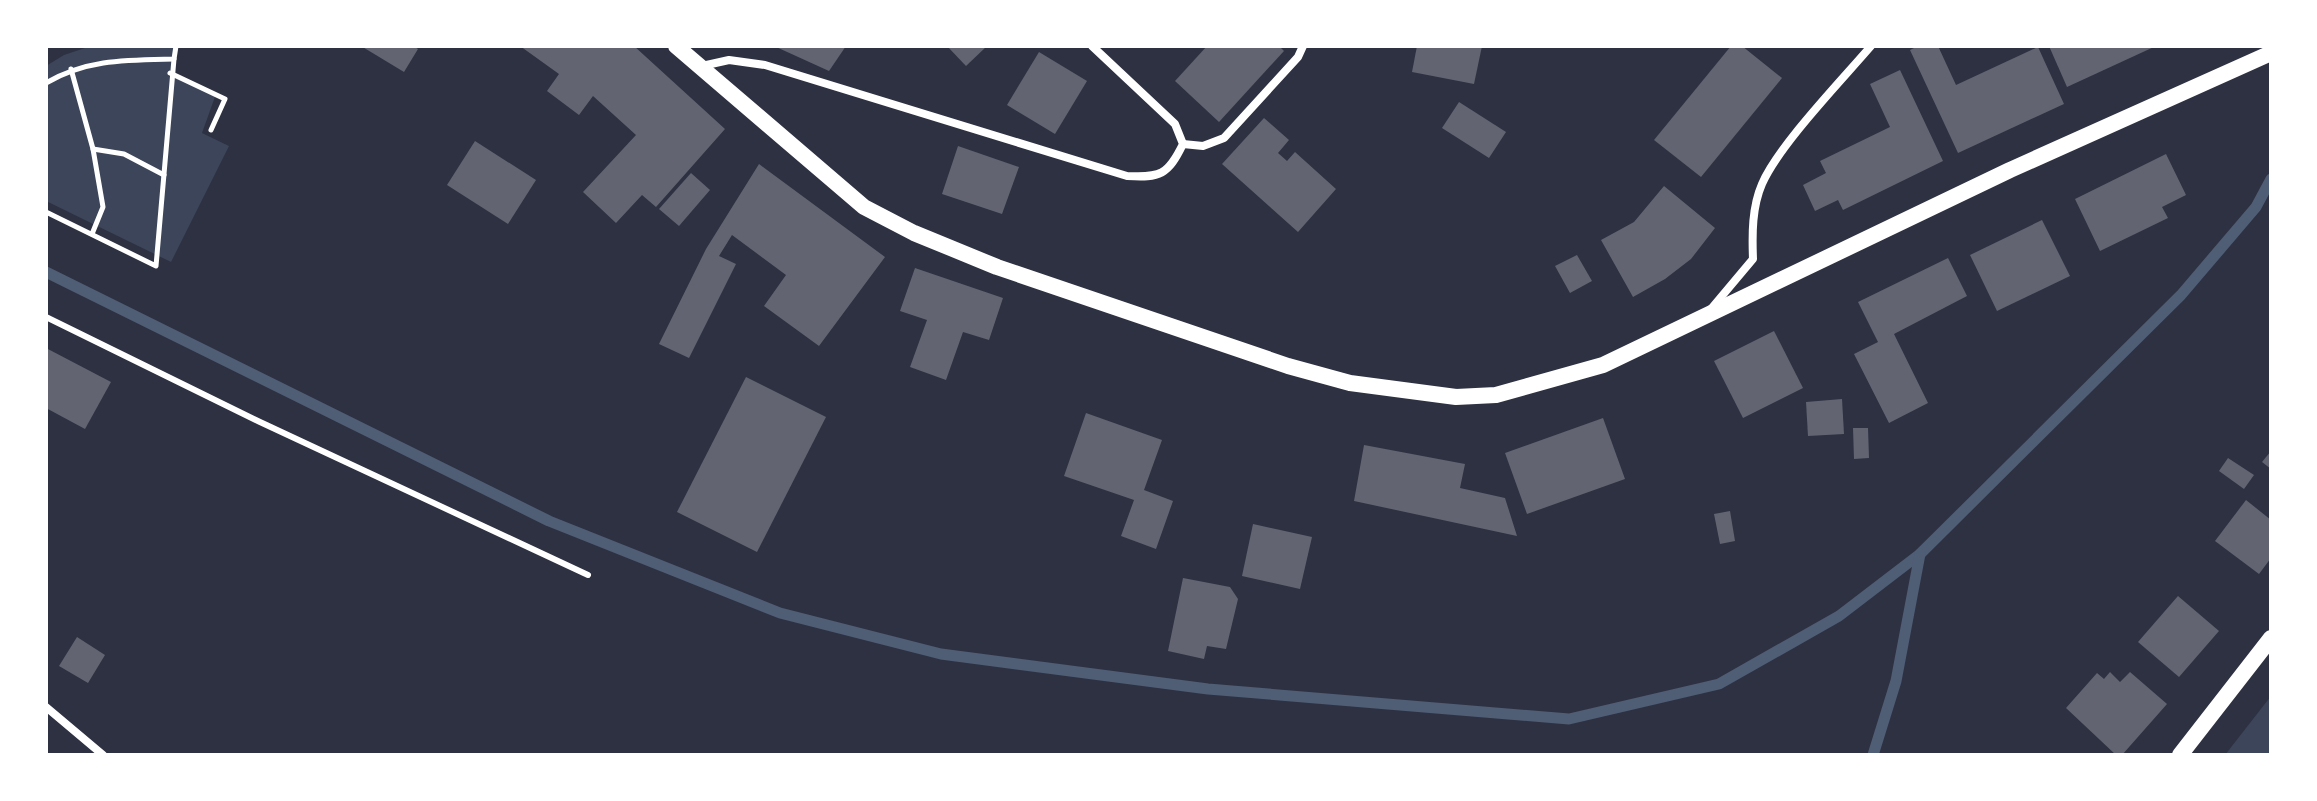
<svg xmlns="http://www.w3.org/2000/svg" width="2317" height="801" font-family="Arial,sans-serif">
<rect width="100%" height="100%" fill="#2d3142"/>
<g fill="#3c4559">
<polygon points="91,46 176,46 171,73 216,94 202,133 229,146 171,262 46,201 46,66 64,55"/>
<polygon points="2271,696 2271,755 2225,755"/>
</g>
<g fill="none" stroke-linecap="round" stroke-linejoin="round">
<g stroke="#4f5d75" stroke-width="11">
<polyline points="46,272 549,521 780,613 941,654 1208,689 1569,719 1719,684 1839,616 1920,554 2181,295 2256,207 2271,179"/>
<polyline points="1873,755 1896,681 1920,554"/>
</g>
</g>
<g fill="#626471">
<polygon points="361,46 413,46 418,49 404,72"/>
<polygon points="520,46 634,46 725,129 656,207 642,195 616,223 583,192 636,135 593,96 579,115 547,91 559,74"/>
<polygon points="774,46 846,46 829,71"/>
<polygon points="947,46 987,46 966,66"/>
<polygon points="1207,46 1279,46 1284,51 1219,122 1175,81"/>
<polygon points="1417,46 1482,46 1474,84 1412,72"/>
<polygon points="1731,46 1742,46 1782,78 1701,177 1654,140"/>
<polygon points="1918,46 1938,46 1956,85 2038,47 2064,104 1958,153 1910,50"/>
<polygon points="2049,46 2156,46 2067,87"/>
<polygon points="1039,52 1087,81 1055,134 1007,105"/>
<polygon points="1900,70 1943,161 1843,210 1838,200 1815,211 1803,185 1826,173 1820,161 1890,127 1870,84"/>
<polygon points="1459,102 1506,132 1489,158 1442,128"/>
<polygon points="1264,118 1289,140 1278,153 1287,161 1295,152 1336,189 1298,232 1222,164"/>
<polygon points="475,141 536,180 508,224 447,185"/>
<polygon points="958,146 1019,167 1002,214 942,194"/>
<polygon points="2166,154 2186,195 2162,207 2168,218 2100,251 2075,199"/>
<polygon points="759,164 885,257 819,346 764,306 786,275 732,235 719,256 736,264 689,358 659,344 706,249"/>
<polygon points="691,173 710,190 679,226 659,209"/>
<polygon points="1664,186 1715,228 1691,259 1665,279 1633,297 1601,240 1634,222"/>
<polygon points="2042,220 2070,276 1997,311 1970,255"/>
<polygon points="1577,255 1592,281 1570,293 1555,266"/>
<polygon points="1948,258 1967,296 1894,334 1928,403 1889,423 1854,354 1878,342 1858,302"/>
<polygon points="915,268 1003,298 989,340 963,332 946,380 910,367 927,320 900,311"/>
<polygon points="1774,331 1803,388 1743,418 1714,361"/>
<polygon points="46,348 111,382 85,429 46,408"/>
<polygon points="746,377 826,417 757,552 677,512"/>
<polygon points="1842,399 1844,434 1808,436 1806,402"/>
<polygon points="1086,413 1162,440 1144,490 1173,501 1156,549 1121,536 1134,500 1064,476"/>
<polygon points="1603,418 1625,479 1527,514 1505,453"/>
<polygon points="1853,428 1868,428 1869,458 1854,459"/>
<polygon points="1364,445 1465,464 1460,488 1505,498 1517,536 1354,501"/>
<polygon points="2271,451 2271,469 2262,462"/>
<polygon points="2228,458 2254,475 2244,489 2219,471"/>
<polygon points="2246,500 2271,520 2271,558 2259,574 2215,541"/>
<polygon points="1730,511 1735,541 1720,544 1714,514"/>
<polygon points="1253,524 1312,537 1300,589 1242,576"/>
<polygon points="1183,578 1230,587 1238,599 1226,649 1207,646 1204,659 1168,651"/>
<polygon points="2178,596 2219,631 2179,677 2138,642"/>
<polygon points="77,637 105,655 88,683 59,666"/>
<polygon points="2110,672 2120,682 2130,672 2167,704 2122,755 2116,755 2066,708 2097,673 2104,679"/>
</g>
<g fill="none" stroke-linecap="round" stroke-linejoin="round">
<g stroke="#fff" stroke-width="5">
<polyline points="71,69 93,149 103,207 92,234"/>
<polyline points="170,73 225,99 211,130"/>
<path d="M46,83C87,59 127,60 174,59L176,46"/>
<polyline points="93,149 124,154 164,175"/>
<polyline points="46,212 156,266 174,59"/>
</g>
<polyline stroke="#fff" stroke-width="6" points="46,317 260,422 588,575"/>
<g stroke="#fff" stroke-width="8">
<path d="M702,66L729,60L765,65L1127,176C1160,178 1168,175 1183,144L1175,124L1092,46"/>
<polyline points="1183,144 1203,146 1224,138 1298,57 1303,46"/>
<path d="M1711,309L1753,259C1752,234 1752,207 1762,184C1779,145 1841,81 1871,46"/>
<polyline points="46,707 103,755"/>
</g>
<g stroke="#fff" stroke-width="16">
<polyline points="676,46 864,207 914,233 997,267 1288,366 1350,383 1456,397 1496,395 1603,365 2010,170 2271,53"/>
<polyline points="2180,755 2271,638"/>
</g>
</g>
<rect width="2317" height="801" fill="none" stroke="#ffffff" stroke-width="96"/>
</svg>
